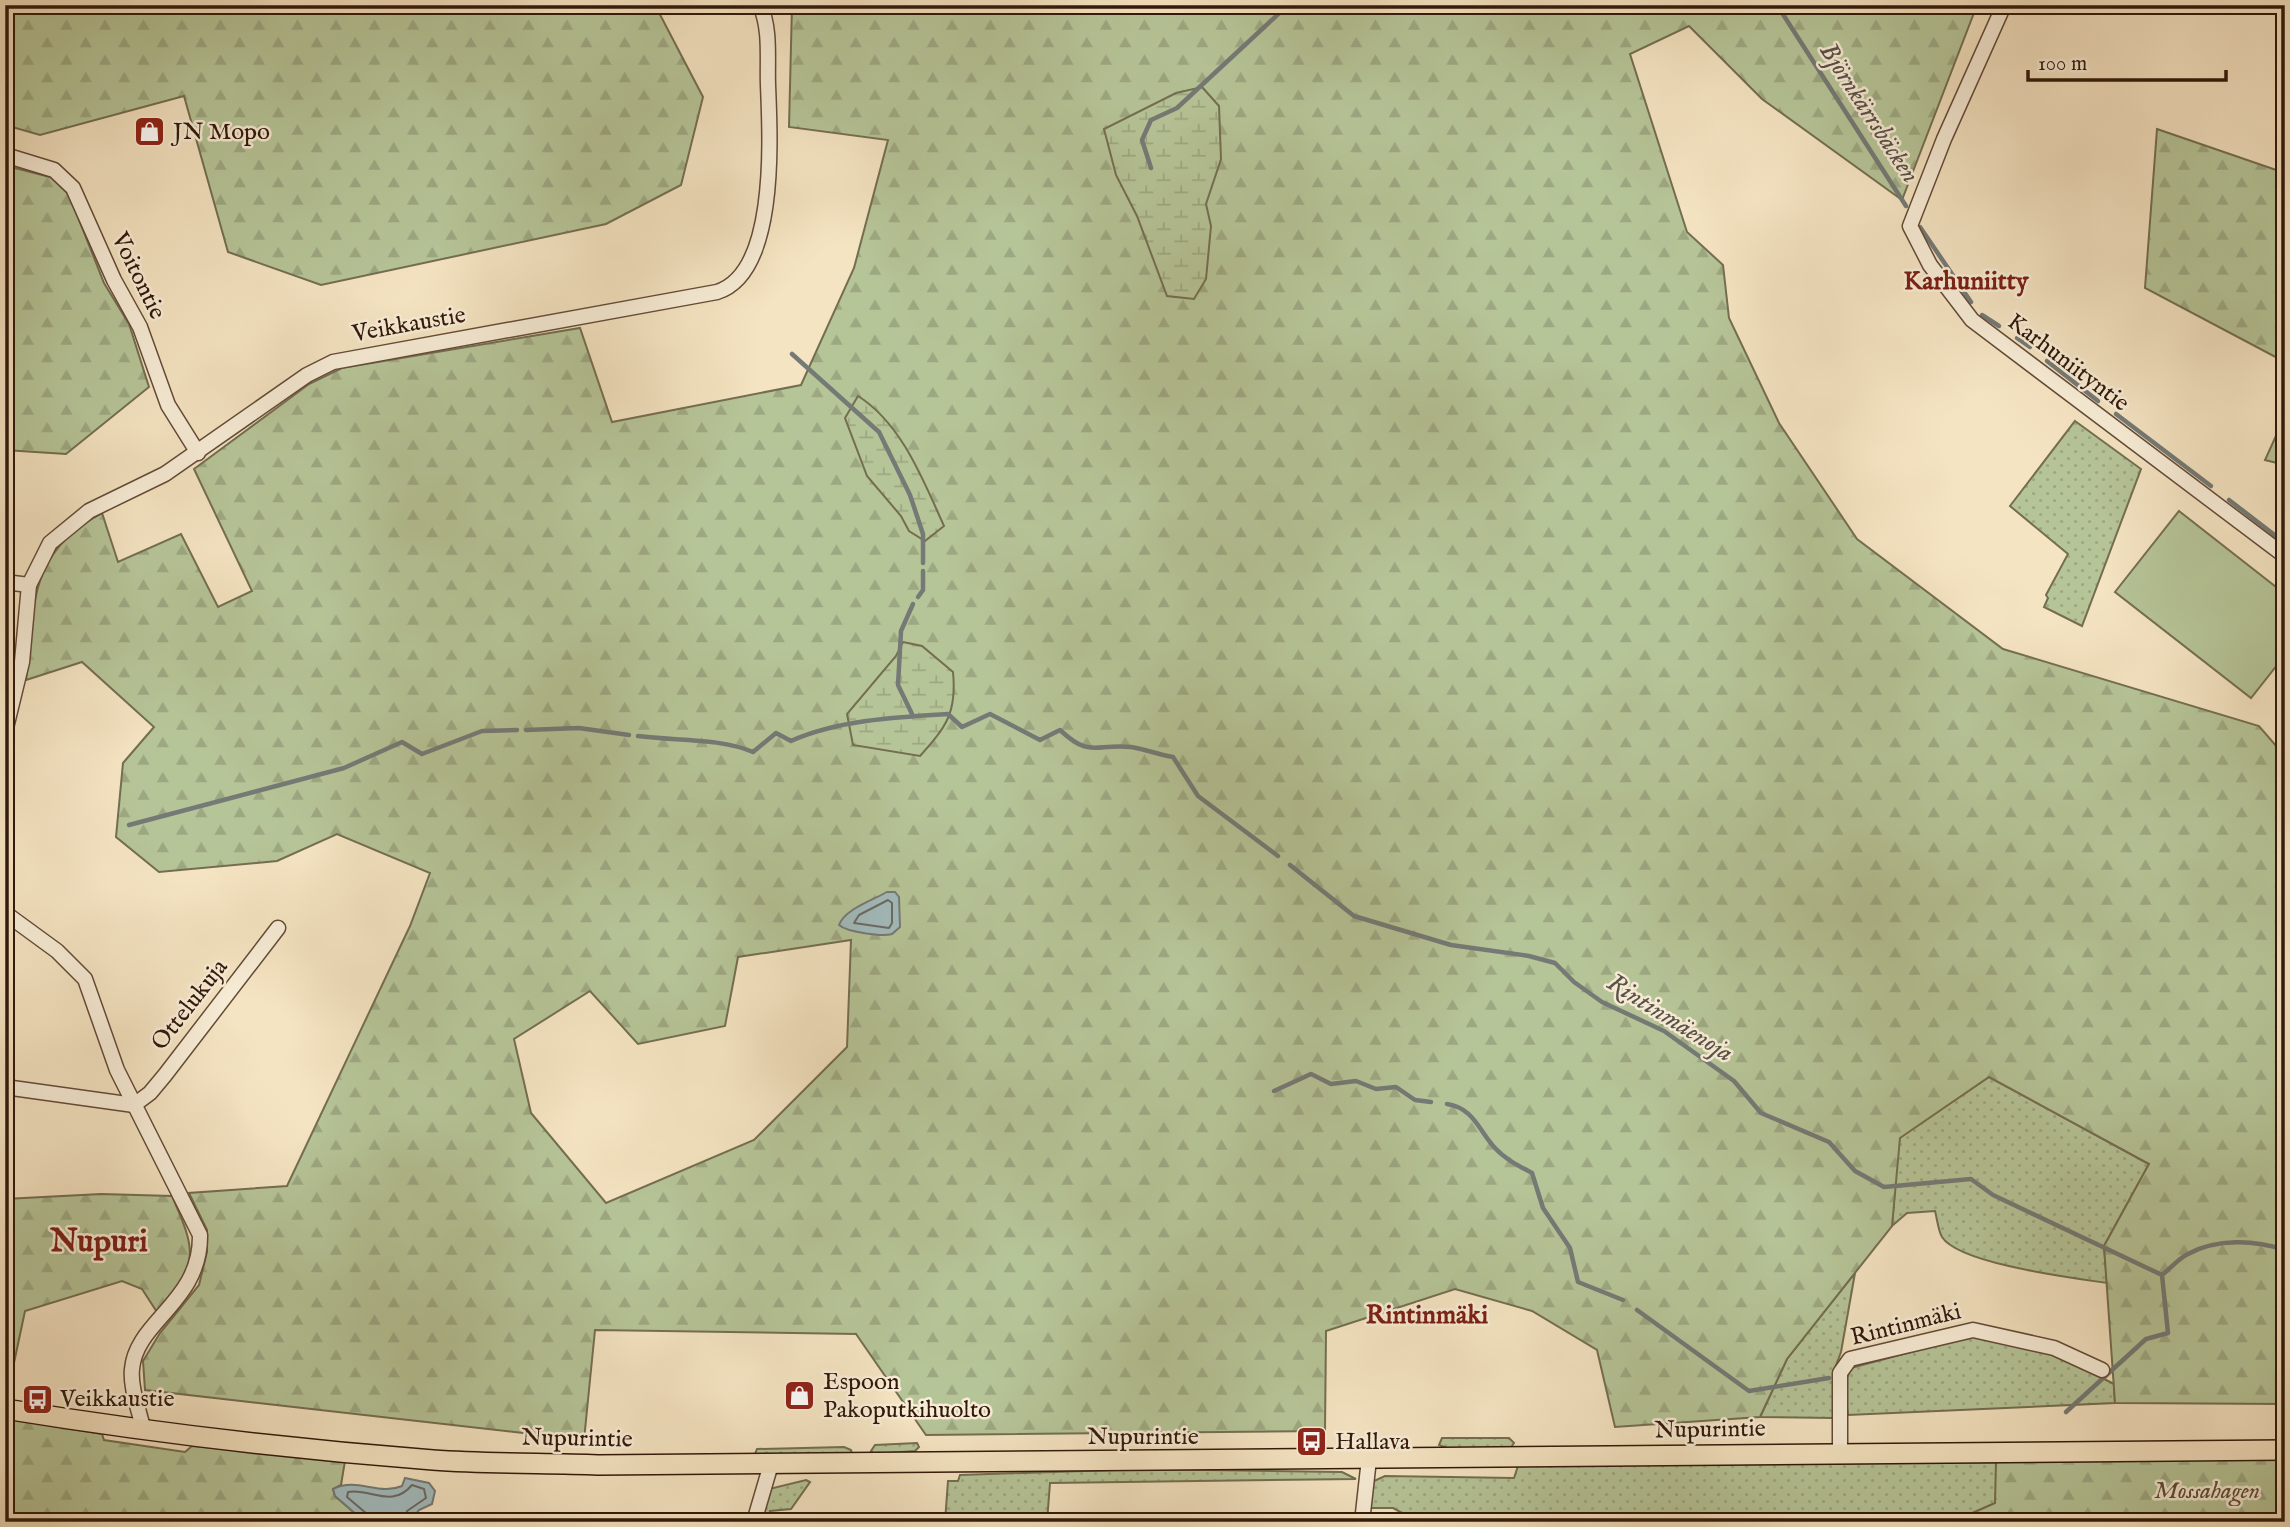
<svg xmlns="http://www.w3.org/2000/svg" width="2290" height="1527" font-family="'IM FELL English',serif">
<defs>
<pattern id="grass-dots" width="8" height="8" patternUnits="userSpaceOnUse" patternTransform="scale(1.75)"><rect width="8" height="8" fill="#b6c598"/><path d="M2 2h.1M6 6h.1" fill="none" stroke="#9da882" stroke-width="1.8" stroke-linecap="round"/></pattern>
<pattern id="forest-firs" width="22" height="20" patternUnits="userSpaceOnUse" patternTransform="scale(1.75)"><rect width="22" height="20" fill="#b6c598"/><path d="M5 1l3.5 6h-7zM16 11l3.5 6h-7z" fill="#9da882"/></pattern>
<pattern id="wetland-marsh" width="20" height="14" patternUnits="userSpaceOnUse" patternTransform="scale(1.75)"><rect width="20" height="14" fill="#b6c598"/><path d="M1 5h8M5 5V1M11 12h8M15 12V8" fill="none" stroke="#9da882"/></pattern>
</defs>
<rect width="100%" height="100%" fill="#f5e4c2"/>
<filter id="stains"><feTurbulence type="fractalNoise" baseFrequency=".00286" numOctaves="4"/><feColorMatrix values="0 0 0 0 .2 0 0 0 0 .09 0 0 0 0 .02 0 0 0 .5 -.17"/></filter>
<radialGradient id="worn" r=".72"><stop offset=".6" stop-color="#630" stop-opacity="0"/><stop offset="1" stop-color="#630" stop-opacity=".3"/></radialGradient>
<g fill="url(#grass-dots)" stroke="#746e51" stroke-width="2">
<polygon points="2075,421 2141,469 2082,626 2044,607 2048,598 2046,595 2068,554 2010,506"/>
<path d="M1989,1077L2149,1164L2104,1246L2107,1283C2074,1278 1959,1264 1942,1237C1938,1230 1937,1218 1935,1211L1907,1213L1892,1226L1899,1138Z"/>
<polygon points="1855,1273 1841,1352 1834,1371 1833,1418 1760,1417 1787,1359"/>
<polygon points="1974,1335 2055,1354 2114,1384 2115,1403 1848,1415 1844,1385 1851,1368"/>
<polygon points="1442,1438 1509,1438 1514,1443 1510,1449 1449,1449 1439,1445"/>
<polygon points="917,1443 919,1447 915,1451 875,1454 871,1451 875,1445"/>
<polygon points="844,1447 851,1450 852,1454 755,1454 757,1449"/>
<polygon points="1996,1462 1996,1503 1952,1522 1419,1522 1393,1508 1368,1508 1374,1481 1385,1476 1514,1478 1518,1466"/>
<polygon points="1145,1469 1342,1472 1356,1479 1050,1483 1047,1522 945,1522 948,1481 958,1481 960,1475"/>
<polygon points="806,1480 810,1482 791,1509 770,1511 767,1522 759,1522 769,1489"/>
</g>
<g fill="url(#forest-firs)" stroke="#746e51" stroke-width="2" fill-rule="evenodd">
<polygon points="5,5 655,5 703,97 681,185 606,224 321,285 228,252 184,96 40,135 5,125"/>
<path d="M792,5H1977L1902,200L1762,99L1689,26L1630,54L1687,232L1723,265L1729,318L1779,423L1857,539L2003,649L2259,726L2277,747H2285V1404L2115,1403L2104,1246L2149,1164L1989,1077L1900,1138L1892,1226L1787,1359L1760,1417L1615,1427L1597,1350L1532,1311L1455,1289L1326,1331L1325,1431L926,1435L856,1334L595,1330L584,1440L145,1390L143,1361L160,1333L199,1285L207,1252V1230L189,1193L287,1186L410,926L430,873L337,834L277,861L159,872L116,837L123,763L154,727L82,662L26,680C35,604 27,553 102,513L118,562L181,534L218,607L252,591L194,469L309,384L342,368L580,328L612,422L801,385L854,268L888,140L789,127ZM851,940L847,1047L754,1140L606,1203L531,1113L514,1039L590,991L638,1044L725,1026L738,957Z"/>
<polygon points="2157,129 2285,173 2285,362 2145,288"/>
<polygon points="7,166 58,179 70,197 104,283 129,324 149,387 66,454 5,450"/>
<polygon points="2285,416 2285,465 2265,460"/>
<path d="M101,1194L172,1196C197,1253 199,1264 157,1312L142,1289L122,1281L25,1311L11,1377L5,1376V1199Z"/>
<polygon points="5,1418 102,1434 104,1440 185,1452 192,1446 345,1461 341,1485 333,1489 335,1496 365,1522 5,1522"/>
<polygon points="2285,1459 2285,1522 1952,1522 1995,1503 1996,1462"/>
</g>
<g fill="url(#wetland-marsh)" stroke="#746e51" stroke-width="2">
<polygon points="1202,87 1219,106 1221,159 1206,204 1211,226 1206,279 1194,299 1167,296 1137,216 1116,175 1104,129 1176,93"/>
<path d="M858,396C902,424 923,480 944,526L925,541L909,531L901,516L867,476L845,418Z"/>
<path d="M903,642L922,646L953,672C957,713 946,727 920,756L853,745L847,714L896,656Z"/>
</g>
<polygon fill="#b6c598" stroke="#746e51" stroke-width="2" points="2179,511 2285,594 2285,655 2251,698 2115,592"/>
<g fill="#a2bcbe" stroke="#757a76" stroke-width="2">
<path d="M887,892H895L899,897L900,927L892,934C882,937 847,932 839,925C845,909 873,900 887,892Z"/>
<path d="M405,1478L429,1483L435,1491L432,1504L419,1510L410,1522H365L335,1496L333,1489C358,1477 378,1496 402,1486Z"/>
</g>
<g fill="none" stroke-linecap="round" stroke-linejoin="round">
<g stroke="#6a6a64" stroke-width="2">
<polygon points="888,900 892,903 892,923 889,928 854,923 859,915"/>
<path d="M369,1522L367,1514L347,1497L348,1492C371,1488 392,1509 412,1485L424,1489L426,1498L407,1511L404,1522"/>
</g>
<g stroke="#757a76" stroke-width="4.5">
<polyline points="1777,5 1906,206"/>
<polyline points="1151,168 1142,140 1151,120 1177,108 1288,5"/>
<polyline points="1920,227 1971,302"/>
<polyline points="1982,315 1999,326"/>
<polyline points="2017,338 2030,347"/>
<polyline points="792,354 879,432 910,495 923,534 923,563"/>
<polyline points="2047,361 2098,401"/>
<polyline points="2116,414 2211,486"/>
<polyline points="2229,500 2285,543"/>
<polyline points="918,597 923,590 923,571"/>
<polyline points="913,604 901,631 898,685 913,716"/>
<polyline points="526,730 579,728 629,735"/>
<path d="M638,736C676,741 720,738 753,752L776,733L791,741C838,720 897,717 948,714L962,727L990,714L1040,740L1060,730C1091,759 1095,743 1131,747C1145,749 1159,755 1173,757L1198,796L1278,856"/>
<polyline points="129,825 344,768 402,742 422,754 482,731 517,730"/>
<polyline points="1290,865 1354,916 1451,945 1529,956 1555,963 1574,982 1602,1002 1664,1031 1734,1081 1761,1113 1829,1142 1855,1171 1884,1187 1971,1179 1993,1195 2162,1275"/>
<polyline points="1274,1091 1311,1074 1331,1084 1356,1081 1376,1089 1396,1087 1415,1100 1431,1102"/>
<path d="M1447,1104C1474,1108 1479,1131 1495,1148C1505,1159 1519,1166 1532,1173L1543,1208L1570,1248L1578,1282L1623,1300"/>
<path d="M2162,1275C2171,1268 2179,1258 2188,1254C2217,1238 2255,1240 2285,1250"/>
<polyline points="1637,1310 1749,1391 1829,1378"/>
<polyline points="2066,1412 2146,1339 2168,1333 2162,1275"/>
</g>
<defs>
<g id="minor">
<polyline points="2004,5 1944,139 1910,226 1930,265 1972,320 2285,556"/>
<polyline points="5,155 54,170 73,188 114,280 140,327 168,405 198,453"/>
<polyline points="5,582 29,585"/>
<path d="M5,732L22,662L29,585L50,543L89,511L165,474L307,375L333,362L717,292C778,273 770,137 768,85C767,60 771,29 760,5"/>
<path d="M5,913L57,951L85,979L117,1070L200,1235C201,1302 136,1321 132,1369C130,1387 139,1410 143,1428"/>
<polyline points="5,1087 134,1105 150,1093 165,1075 278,928"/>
<polyline points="1840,1452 1840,1373 1850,1359 1973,1330 2054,1348 2102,1370"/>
<polyline points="754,1522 771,1464"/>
<polyline points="1362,1522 1369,1459"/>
</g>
<path id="major" d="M5,1409C147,1432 290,1449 433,1460C488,1464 544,1463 598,1465L2285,1450"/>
</defs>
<use href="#minor" stroke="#634b38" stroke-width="17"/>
<use href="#major" stroke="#32180a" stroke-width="22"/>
<use href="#minor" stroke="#f8edd7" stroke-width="14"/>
<use href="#major" stroke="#f5e4c2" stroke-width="19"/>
</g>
<defs>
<symbol id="shop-square" viewBox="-11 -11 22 22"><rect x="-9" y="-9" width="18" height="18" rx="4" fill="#8f2418" stroke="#f8edd7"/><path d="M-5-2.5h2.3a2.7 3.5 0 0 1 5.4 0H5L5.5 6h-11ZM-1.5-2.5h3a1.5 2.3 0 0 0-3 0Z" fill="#fff"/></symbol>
<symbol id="bus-square" viewBox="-11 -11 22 22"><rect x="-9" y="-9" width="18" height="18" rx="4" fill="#8f2418" stroke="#f8edd7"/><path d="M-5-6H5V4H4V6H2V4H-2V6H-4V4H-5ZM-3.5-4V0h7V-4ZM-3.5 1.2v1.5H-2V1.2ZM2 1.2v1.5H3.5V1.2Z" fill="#fff"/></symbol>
</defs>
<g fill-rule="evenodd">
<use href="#shop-square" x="132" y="114" width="35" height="35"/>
<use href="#shop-square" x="782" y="1378" width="35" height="35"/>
<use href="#bus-square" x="20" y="1382" width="35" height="35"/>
<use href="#bus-square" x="1294" y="1424" width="35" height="35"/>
</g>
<g text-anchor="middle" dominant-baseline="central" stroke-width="5" stroke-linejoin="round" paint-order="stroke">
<g font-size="24" fill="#32180a" stroke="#f8edd7" text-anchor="start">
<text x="173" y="132">JN Mopo</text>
<text x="823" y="1382">Espoon<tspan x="823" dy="28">Pakoputkihuolto</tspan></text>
<text x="60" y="1399">Veikkaustie</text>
<text x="1335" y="1442">Hallava</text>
</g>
<g font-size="24" fill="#32180a" stroke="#f8edd7">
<text transform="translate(138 276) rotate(64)">Voitontie</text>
<text transform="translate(409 325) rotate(-10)">Veikkaustie</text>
<text transform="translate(2068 363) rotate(37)">Karhuniityntie</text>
<text transform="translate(190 1005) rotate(-52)">Ottelukuja</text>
<text transform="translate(1906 1325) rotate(-14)">Rintinmäki</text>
<text transform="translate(1710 1430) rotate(-1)">Nupurintie</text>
<text x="1143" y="1437">Nupurintie</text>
<text transform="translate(577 1439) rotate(1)">Nupurintie</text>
</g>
<g font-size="24" font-style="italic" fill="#5a4c35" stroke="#f8edd7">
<text x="2207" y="1491">Mossahagen</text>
</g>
<g font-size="26" font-style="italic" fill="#595149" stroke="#f8edd7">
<text transform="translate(1869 113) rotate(57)">Björnkärrsbäcken</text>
<text transform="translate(1670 1018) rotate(32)">Rintinmäenoja</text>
</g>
<g font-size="26" font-weight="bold" fill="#7a1f14" stroke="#f8edd7">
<text x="1966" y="281">Karhuniitty</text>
<text x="1427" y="1315">Rintinmäki</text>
</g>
<g font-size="32" font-weight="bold" fill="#7a1f14" stroke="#f8edd7">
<text x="99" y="1242">Nupuri</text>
</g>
</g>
<rect width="2290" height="1527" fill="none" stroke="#f5e4c2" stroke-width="28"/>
<rect x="7" y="7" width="2276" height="1513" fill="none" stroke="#32180a" stroke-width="3.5"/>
<rect x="14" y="14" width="2262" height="1499" fill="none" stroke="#32180a" stroke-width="2"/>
<path d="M2028 70v10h198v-10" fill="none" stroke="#32180a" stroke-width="3.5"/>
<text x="2038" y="70" font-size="21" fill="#32180a" stroke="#f8edd7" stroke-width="5" paint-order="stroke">100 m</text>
<rect width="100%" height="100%" filter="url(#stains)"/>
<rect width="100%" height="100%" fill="url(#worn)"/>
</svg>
